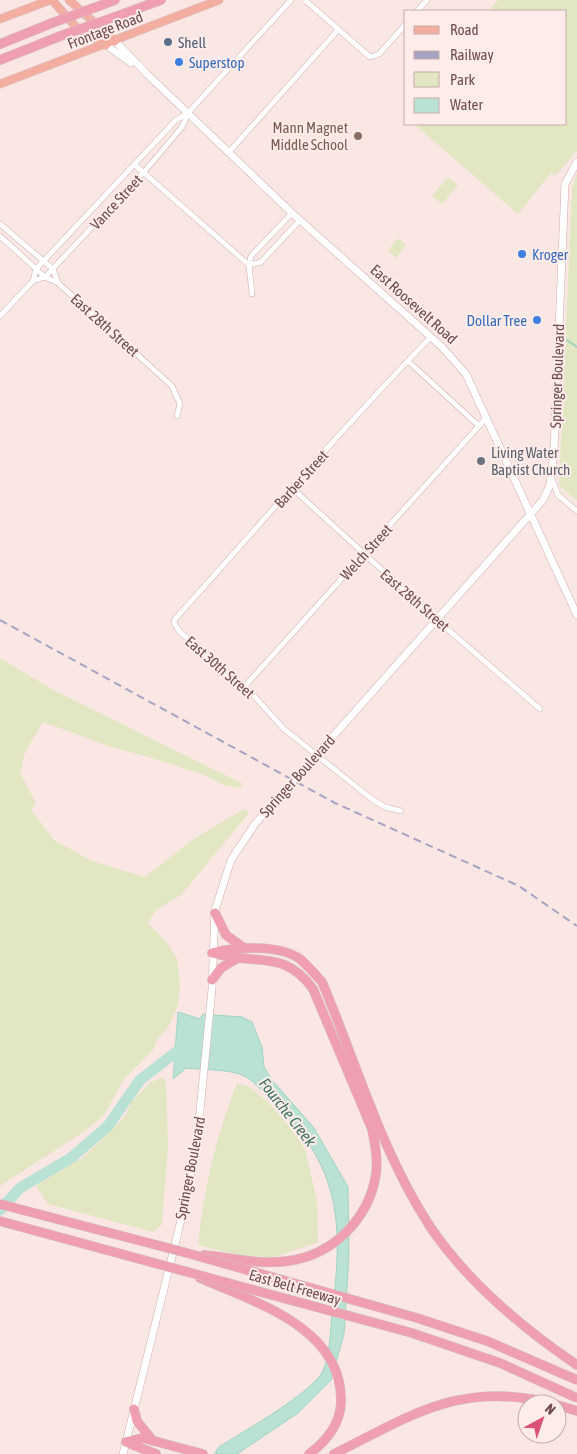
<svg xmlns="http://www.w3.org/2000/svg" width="577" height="1454" font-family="'Asap Condensed',sans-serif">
<rect width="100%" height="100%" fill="#fae7e4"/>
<g fill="#e2e6c3">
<polygon points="498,0 577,0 577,151 555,176 551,173 518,214 414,124 566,124 566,11 488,11"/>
<polygon points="577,172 577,501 559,485 572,190"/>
<polygon points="448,177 458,185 442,204 432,196"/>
<polygon points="398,238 406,245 396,258 388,251"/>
<polygon points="0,658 53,690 243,784 240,788 224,785 204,775 149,757 114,748 43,722 25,752 20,773 36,803 31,810 54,840 92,861 145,877 195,838 244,809 249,813 181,895 156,910 148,923 168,944 177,959 180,985 178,1005 168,1028 157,1039 154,1049 124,1079 104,1115 86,1130 0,1186"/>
<polygon points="164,1077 166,1084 168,1146 162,1224 153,1232 48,1204 36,1186 86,1155 125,1116 131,1102 151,1082"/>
<path d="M237,1083L248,1086L269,1103L289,1126L305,1149L317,1201L318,1242L272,1258L234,1254L198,1245C204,1187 216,1137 237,1083Z"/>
</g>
<path fill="#bae2d4" stroke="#a1d3c3" d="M178,1012L200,1019L203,1014L242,1017L252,1022L262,1047L264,1067L272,1080L314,1128L348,1187L349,1255L344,1334L331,1380L298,1413L237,1454H214L219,1447C241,1433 312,1393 323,1371C331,1353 330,1327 333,1307C343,1218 340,1166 271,1100C263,1093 252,1078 242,1075C228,1069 202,1070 186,1068L173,1079Z"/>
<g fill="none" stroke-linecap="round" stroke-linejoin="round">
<polyline stroke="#a1d3c3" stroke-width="2" points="567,340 577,347"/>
<polyline stroke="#bae2d4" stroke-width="11" points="0,1210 20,1188 71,1158 108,1126 140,1080 184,1046 187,1047"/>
<defs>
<g id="street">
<polyline points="305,0 370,57 379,54 406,24"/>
<polyline points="417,11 427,0"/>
<polyline points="229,152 338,30"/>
<polyline points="135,165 249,265"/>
<polyline points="0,224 53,269 58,283"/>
<polyline points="0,236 45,277 58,283 172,386 180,404 177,416"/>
<polyline points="249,265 261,262 300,220"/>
<polyline points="33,281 45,277 144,172 182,127 188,113"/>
<polyline points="252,294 249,265 251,256 292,213"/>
<polyline points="0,316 33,281 36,269 176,120 188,113 291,0"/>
<polyline points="408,361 479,426"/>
<polyline points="552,479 558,495 577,511"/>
<polyline points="292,488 437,620 540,709"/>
<polyline points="245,686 487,417"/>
<path d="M401,811L385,807L373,800L284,729L245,686L238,683L179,631L174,623L175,619C260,525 342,428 431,337"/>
</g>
<g id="secondary">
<polyline points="115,41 148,75 292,213 442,347 466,374 577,615"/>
<polyline points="106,45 131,63"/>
<polyline points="123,1454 187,1196 197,1141 212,989 215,910 231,860 255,824 543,500 550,485 554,451 565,184 577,162"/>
</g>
<g id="primary">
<polyline points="52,0 77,28 106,45"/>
<polyline points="69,0 115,41"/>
<polyline points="0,19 50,0"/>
<polyline points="0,84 219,0"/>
</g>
<g id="highway">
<polyline points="99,6 115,0"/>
<polyline points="112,18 161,0"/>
<polyline points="0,44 52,23"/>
<polyline points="0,60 63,35"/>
<polyline points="215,913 226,935 244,948"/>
<path d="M212,953C236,947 279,944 300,959C308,966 315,974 322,982C356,1062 381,1151 429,1225C467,1282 521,1327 577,1365"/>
<polyline points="212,980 221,968 236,959"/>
<path d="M204,1255C231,1258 261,1265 288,1261C333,1255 369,1219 376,1174C378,1159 375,1144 372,1129L313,989C284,948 253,966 213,953"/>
<path d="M200,1278C254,1302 342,1327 341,1401C341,1423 326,1442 309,1454"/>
<polyline points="557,1405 577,1411"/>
<polyline points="134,1409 137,1421 153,1441"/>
<polyline points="126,1442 143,1438 203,1454"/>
<polyline points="126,1442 156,1454"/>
<path d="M334,1454C414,1414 462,1380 555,1404"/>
</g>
</defs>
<use href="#street" stroke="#cdaeaf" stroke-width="6"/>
<use href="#secondary" stroke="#d1aeaf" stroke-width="8"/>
<use href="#primary" stroke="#d1c6c7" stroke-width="9"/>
<use href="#highway" stroke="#d1c6c7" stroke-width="10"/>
<use href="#street" stroke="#fff" stroke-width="5"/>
<use href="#secondary" stroke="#fff" stroke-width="7"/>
<use href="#primary" stroke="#f4ada1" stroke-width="8"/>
<use href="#highway" stroke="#f09fb1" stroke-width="9"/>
<polyline stroke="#a5a4c2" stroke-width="2" stroke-dasharray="8 5" stroke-linecap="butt" points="0,620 335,803 519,886 577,926"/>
<defs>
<g id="highway-bridge">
<polyline points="52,23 99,6"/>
<polyline points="63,35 112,18"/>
<polyline points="0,1204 187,1253 417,1318 487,1341 577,1380"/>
<polyline points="0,1221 412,1333 500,1363 577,1398"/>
</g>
</defs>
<use href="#highway-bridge" stroke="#d1c6c7" stroke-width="10" stroke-linecap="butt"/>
<use href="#highway-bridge" stroke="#f09fb1" stroke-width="9"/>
</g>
<circle fill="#5c6f8a" stroke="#fdece9" stroke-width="2" cx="168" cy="42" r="5"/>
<g fill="#3f7fe0" stroke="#fdece9" stroke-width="2">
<circle cx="179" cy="62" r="5"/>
<circle cx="522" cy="254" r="5"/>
<circle cx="537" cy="320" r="5"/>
</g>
<circle fill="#8d6e63" stroke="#fdece9" stroke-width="2" cx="358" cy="136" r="5"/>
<circle fill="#6b7280" stroke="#fdece9" stroke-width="2" cx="481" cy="461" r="5"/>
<g text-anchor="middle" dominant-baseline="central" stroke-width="4" stroke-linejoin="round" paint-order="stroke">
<g font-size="15" fill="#704c50" stroke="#fdece9">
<text transform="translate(105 30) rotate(-21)">Frontage Road</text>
<text transform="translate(116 202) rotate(-47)">Vance Street</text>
<text transform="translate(414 304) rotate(42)">East Roosevelt Road</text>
<text transform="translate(105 325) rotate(42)">East 28th Street</text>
<text transform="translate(557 376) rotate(-88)">Springer Boulevard</text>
<text transform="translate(301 479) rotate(-48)">Barber Street</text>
<text transform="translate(366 552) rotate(-48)">Welch Street</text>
<text transform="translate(415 600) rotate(41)">East 28th Street</text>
<text transform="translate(220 667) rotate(41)">East 30th Street</text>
<text transform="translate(297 776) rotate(-48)">Springer Boulevard</text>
<text transform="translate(190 1168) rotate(-79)">Springer Boulevard</text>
<text transform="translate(295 1287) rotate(16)">East Belt Freeway</text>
</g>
<g font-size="15" fill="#4e5e75" stroke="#fdece9" text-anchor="start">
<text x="178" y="42">Shell</text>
</g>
<g font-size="15" fill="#366cbe" stroke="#fdece9" text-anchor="start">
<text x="189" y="62">Superstop</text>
<text x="532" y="254">Kroger</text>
<text x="527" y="320" text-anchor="end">Dollar Tree</text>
</g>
<g font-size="15" fill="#785e54" stroke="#fdece9" text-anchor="end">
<text x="348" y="127">Mann Magnet<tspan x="348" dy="17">Middle School</tspan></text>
</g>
<g font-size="15" fill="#5b616d" stroke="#fdece9" text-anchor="start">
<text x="491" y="452">Living Water<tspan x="491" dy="17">Baptist Church</tspan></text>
</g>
<g font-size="16" font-style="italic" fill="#417564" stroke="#fdece9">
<text transform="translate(288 1112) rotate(52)">Fourche Creek</text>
</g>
</g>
<rect x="404" y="10" width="162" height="115" fill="#fdece9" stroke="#c5acac"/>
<rect x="414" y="26" width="25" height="8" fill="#f4ada1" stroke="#c5acac"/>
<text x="450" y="35" font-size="15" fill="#704c50">Road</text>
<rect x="414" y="51" width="25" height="8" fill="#a5a4c2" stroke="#c5acac"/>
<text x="450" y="60" font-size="15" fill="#704c50">Railway</text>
<rect x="414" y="72" width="25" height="15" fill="#e2e6c3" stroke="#c5acac"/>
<text x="450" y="85" font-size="15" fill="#704c50">Park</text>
<rect x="414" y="98" width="25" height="15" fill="#bae2d4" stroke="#c5acac"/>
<text x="450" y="110" font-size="15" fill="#704c50">Water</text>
<g transform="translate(542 1419) rotate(40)"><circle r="24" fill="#fdece9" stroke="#c5acac"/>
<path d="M0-4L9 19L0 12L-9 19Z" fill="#db5275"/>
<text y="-8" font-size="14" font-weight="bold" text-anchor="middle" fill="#704c50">N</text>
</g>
</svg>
